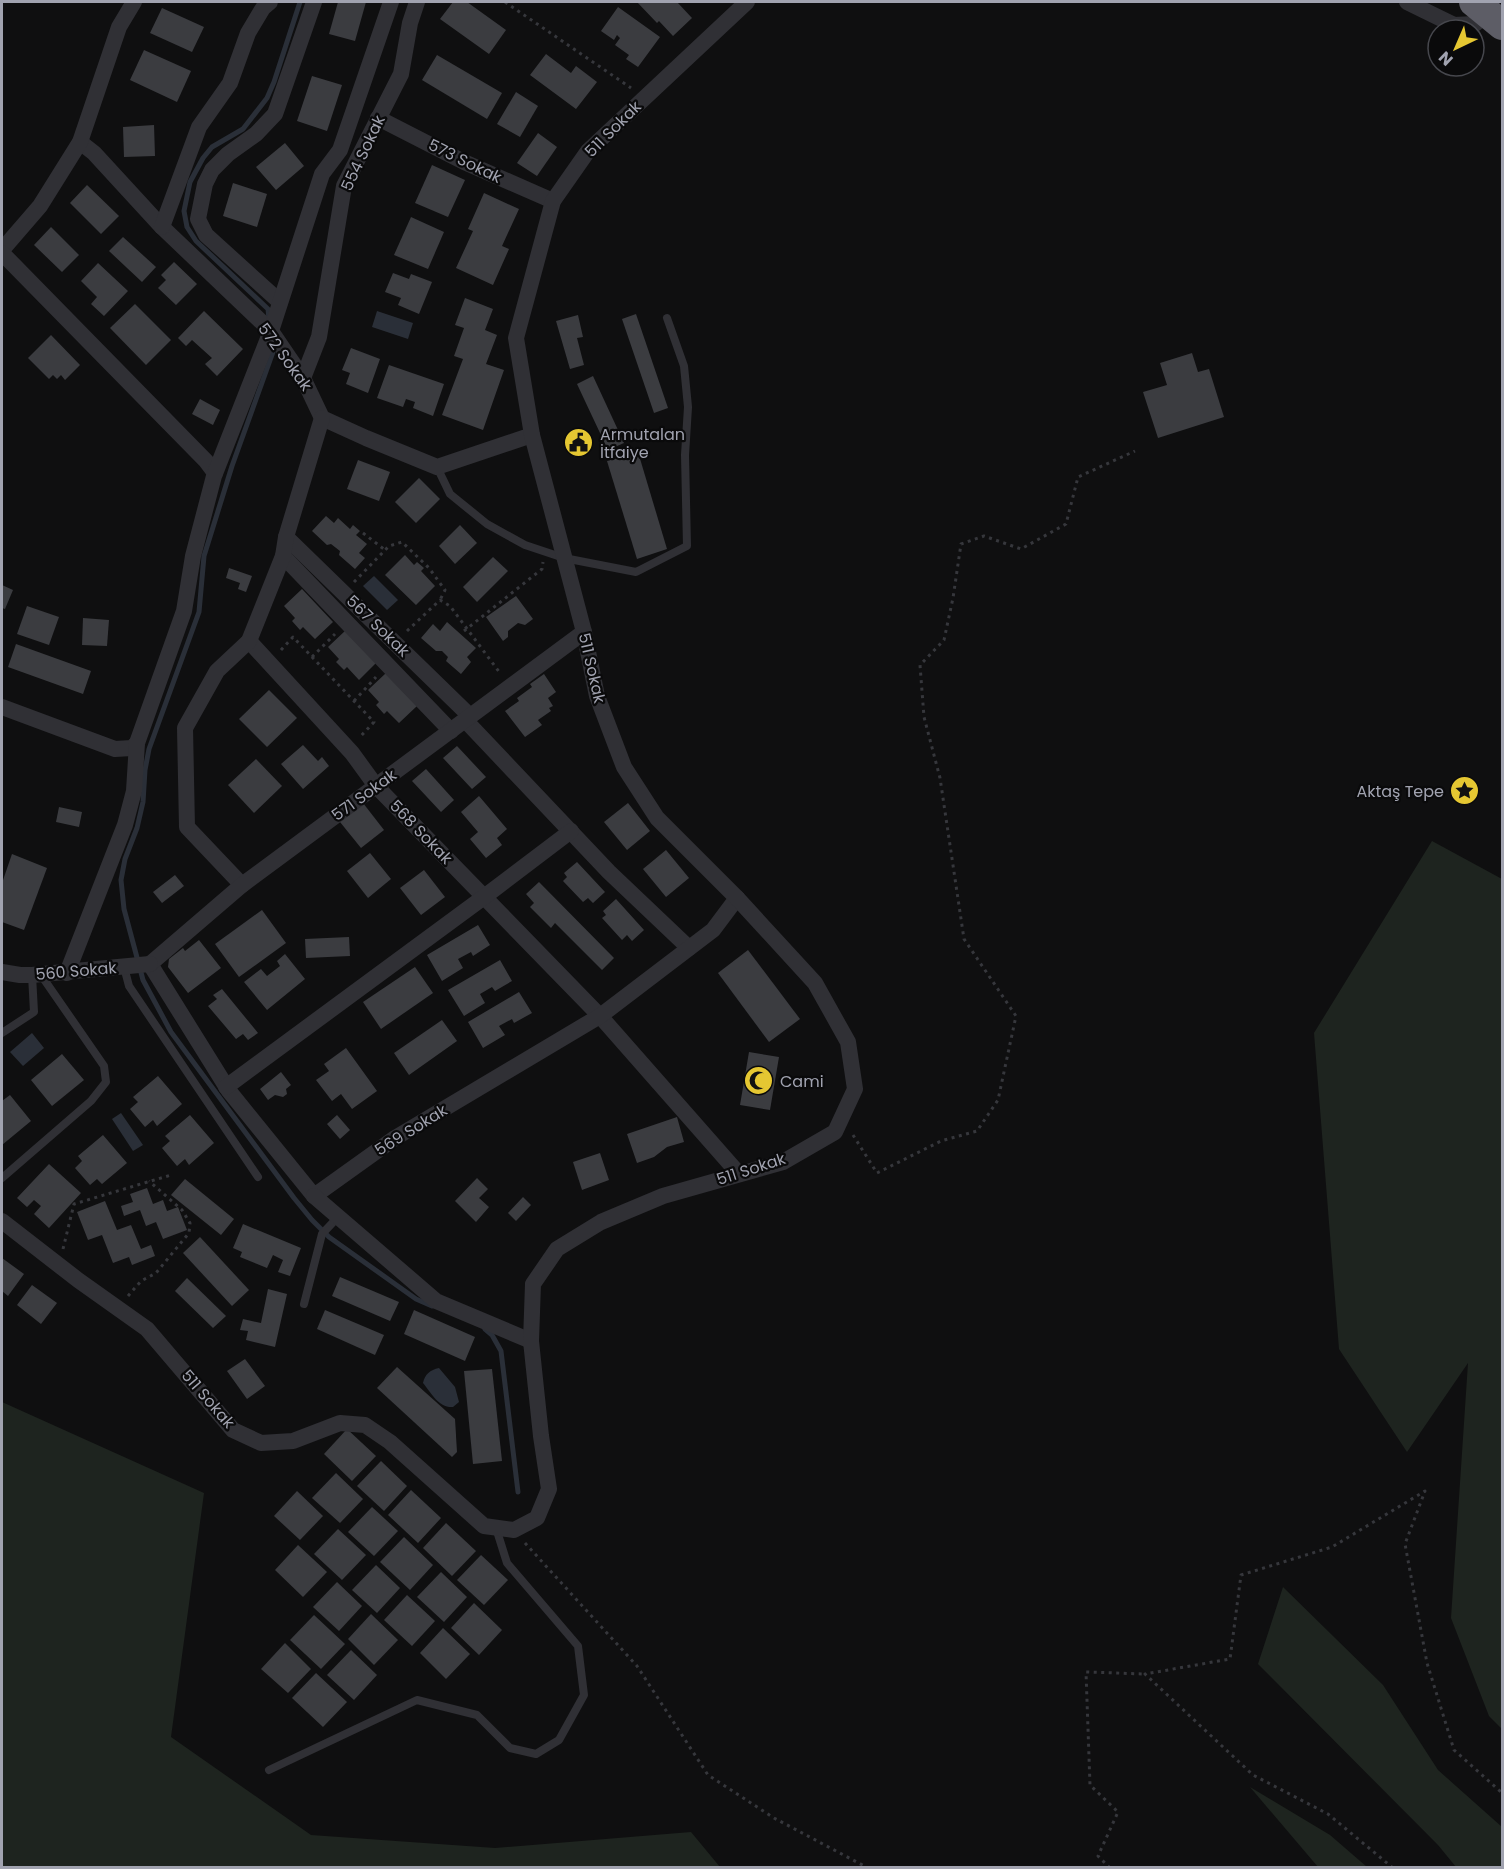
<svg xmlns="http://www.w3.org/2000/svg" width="1504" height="1869" font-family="Poppins,sans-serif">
<rect width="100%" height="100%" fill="#0f0f10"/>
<g fill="#1e241f">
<polygon points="1432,841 1502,879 1502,1729 1489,1716 1451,1618 1468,1363 1407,1452 1339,1349 1314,1033"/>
<polygon points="2,1402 204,1493 171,1737 311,1835 495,1848 691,1832 720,1867 2,1867"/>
<polygon points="1283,1587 1383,1685 1438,1770 1502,1827 1502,1867 1456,1867 1438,1845 1258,1664"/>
<polygon points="1250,1787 1330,1835 1367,1867 1318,1867"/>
</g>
<g fill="#2a2f38">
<polygon points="377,311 413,323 408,339 372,327"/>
<polygon points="374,576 398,600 387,610 363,586"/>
<polygon points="32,1033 44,1048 23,1066 10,1052"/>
<polygon points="121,1113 143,1145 133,1151 112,1119"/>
<path d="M439,1368L455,1387L459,1402L453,1407C439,1408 431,1393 423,1383C425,1374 430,1370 439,1368Z"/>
</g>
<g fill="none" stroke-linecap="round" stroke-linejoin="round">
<g stroke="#2a2f38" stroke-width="5">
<polyline points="269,319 268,309 196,241 187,227 184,211 190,182 203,158 212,147 243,129 267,98 274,82 300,2"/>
<polyline points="272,346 273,352 232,466 204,556 199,612 149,749 145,770 143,802 137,828 125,859 121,880 124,909 143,980 171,1032 294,1198 312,1220 329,1237 416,1299 432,1306"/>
<polyline points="485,1329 492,1335 501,1351 518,1492"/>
</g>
</g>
<g fill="#3b3c40">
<polygon points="338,2 366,2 355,41 329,34"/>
<polygon points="453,2 467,2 506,30 489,54 440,19"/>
<polygon points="637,2 677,2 692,18 673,36 659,21 657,23"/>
<polygon points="618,7 660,37 638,67 626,59 629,55 615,45 620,38 617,35 614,40 601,31"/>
<polygon points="162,8 204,27 192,52 150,33"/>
<polygon points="144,50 191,71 177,102 130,80"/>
<polygon points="546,54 571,73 576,66 597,82 576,109 530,75"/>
<polygon points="437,55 502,93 487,119 422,80"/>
<polygon points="312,76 342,85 327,131 297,121"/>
<polygon points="516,92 538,106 520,137 497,124"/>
<polygon points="154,125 155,156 124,157 123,127"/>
<polygon points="538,133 557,147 537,176 517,163"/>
<polygon points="285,143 304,166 276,190 256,167"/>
<polygon points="432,165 465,180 448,217 415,203"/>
<polygon points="233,183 267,194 257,227 223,216"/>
<polygon points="87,185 119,216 101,234 70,203"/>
<polygon points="484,193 519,209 502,246 509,249 493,285 456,268 473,231 468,229"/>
<polygon points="411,217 444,232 428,269 394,255"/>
<polygon points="51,227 79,255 62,272 34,245"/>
<polygon points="123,237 156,267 142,282 109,251"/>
<polygon points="174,262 197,284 176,305 158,288 166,280 161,275"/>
<polygon points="98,263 128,291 104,316 91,304 97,297 81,281"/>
<polygon points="393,273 409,279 411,274 432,282 419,314 398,305 401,298 385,292"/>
<polygon points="465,298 493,309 485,330 497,335 486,364 504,370 483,430 442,415 463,359 454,356 464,328 455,325"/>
<polygon points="135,304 171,340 146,365 110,328"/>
<polygon points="204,311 243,349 217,376 205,364 212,358 192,340 186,346 178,338"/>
<polygon points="636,314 668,408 654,413 622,319"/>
<polygon points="578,315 583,337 577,338 584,365 570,369 556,321"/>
<polygon points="51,335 80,365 65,380 61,375 57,379 53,375 49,379 28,358"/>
<polygon points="351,348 380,359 368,393 346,384 350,373 342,370"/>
<polygon points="1192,353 1198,372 1209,369 1224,417 1158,438 1143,392 1167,385 1160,363"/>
<polygon points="389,365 444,384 433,416 413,408 415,402 406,399 403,407 377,398"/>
<polygon points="593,376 624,443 608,450 577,384"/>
<polygon points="200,399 220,410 213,425 192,414"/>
<polygon points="638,452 667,549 637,559 607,461"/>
<polygon points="358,460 390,472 379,501 347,489"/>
<polygon points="419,478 440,499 416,523 395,502"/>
<polygon points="326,516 334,523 338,518 350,529 353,525 360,531 356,535 367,544 359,553 365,558 355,569 339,555 340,551 331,544 327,545 312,531"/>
<polygon points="460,525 477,543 455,564 439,546"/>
<polygon points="405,555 414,565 417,562 424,568 421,571 435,586 416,605 385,575"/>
<polygon points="493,557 508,571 477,602 463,587"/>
<polygon points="229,568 252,576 246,592 238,589 240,583 226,578"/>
<polygon points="2,585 13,590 5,609 2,608"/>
<polygon points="302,589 333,622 315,639 303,627 300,630 292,621 295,618 284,606"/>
<polygon points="516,596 533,619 525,625 518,623 508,631 508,637 503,641 486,617"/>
<polygon points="27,606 59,617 49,645 17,634"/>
<polygon points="83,618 109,620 107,646 82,645"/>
<polygon points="447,622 476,648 467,657 471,662 461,674 446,661 448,657 442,651 436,651 421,638 433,624 440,631"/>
<polygon points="346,630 377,662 359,680 347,667 344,670 336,662 339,659 328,647"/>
<polygon points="16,644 91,671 83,694 8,667"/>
<polygon points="386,673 417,706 399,723 387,711 384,714 376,705 379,702 368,690"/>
<polygon points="544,674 556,692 548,698 553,706 549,708 551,711 538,720 542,725 525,737 505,711 519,701 517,698 532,687 530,684"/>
<polygon points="269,690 297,718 267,747 239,719"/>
<polygon points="303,745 318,761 322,757 329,766 303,789 281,764"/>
<polygon points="457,746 486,777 472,789 443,758"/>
<polygon points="256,759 282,786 254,813 228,785"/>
<polygon points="426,769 454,800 441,812 412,781"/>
<polygon points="479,796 507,829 497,838 502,845 486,858 470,839 478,832 461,812"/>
<polygon points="363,803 384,830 361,848 340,822"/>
<polygon points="628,803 650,831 627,850 604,822"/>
<polygon points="59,807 82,812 79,827 56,822"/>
<polygon points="666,850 689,878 666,897 643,869"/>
<polygon points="370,853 391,879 368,898 347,871"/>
<polygon points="12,854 47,868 24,930 2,922 2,883"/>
<polygon points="577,862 605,892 593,903 588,898 583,902 563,881 567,877 564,873"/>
<polygon points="424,870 445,897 421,915 400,888"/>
<polygon points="175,875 184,886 162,903 153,892"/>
<polygon points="539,882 614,958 602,970 555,923 551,928 530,907 534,903 526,894"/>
<polygon points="616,899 644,930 632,941 627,935 622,940 602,918 606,915 603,911"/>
<polygon points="262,910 286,943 239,977 215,944"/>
<polygon points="478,925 490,945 473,956 471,952 458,959 463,968 442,981 427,955"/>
<polygon points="349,937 350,956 306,958 305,939"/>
<polygon points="199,940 221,968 188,993 168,967 169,959 183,948 185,951"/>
<polygon points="748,950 800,1019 769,1042 718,973"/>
<polygon points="285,954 305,979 267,1010 244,982 261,969 267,976 280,966 277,961"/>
<polygon points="500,960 512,981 495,991 492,987 480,994 485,1003 464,1016 448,990"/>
<polygon points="415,967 433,993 381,1029 363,1002"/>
<polygon points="222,989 258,1033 248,1040 243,1034 236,1039 208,1006 217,999 213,995"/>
<polygon points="519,992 532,1013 514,1023 512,1019 499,1026 505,1035 483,1048 468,1022"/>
<polygon points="442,1020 457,1041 409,1075 394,1053"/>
<polygon points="346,1048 377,1091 352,1109 341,1094 332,1101 316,1080 329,1071 324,1064"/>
<polygon points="749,1052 779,1057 770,1110 740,1105"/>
<polygon points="62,1054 84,1080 52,1106 31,1080"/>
<polygon points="281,1072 291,1085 286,1089 287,1094 283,1097 275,1095 268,1100 260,1089"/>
<polygon points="158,1076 182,1104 157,1126 153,1120 145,1127 130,1109 138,1102 133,1097"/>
<polygon points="10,1095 31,1121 2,1145 2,1101"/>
<polygon points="190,1115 214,1143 189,1165 185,1159 177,1166 162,1148 170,1141 165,1136"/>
<polygon points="337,1115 350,1130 340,1139 327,1124"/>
<polygon points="677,1117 684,1142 667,1147 654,1157 637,1163 627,1134"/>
<polygon points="103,1135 127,1163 102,1184 97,1179 90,1185 75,1168 82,1161 78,1156"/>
<polygon points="600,1153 609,1180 582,1190 573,1162"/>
<polygon points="49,1164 81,1193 49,1228 34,1214 41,1206 34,1200 27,1207 17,1198"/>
<polygon points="477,1178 488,1189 479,1198 489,1207 476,1222 455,1201"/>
<polygon points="185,1179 234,1219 221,1235 171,1195"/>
<polygon points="147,1188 153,1204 163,1200 167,1211 178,1207 187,1230 163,1239 156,1222 146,1226 140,1210 124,1216 121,1206 133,1202 130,1194"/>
<polygon points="523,1197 531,1205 516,1221 508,1213"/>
<polygon points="105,1201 117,1230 131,1225 141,1249 151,1245 155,1256 132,1265 129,1257 113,1263 102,1235 88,1240 77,1212"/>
<polygon points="243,1224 301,1248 290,1276 278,1272 283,1260 273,1255 267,1268 240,1257 242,1252 233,1248"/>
<polygon points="200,1237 249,1290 232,1306 183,1253"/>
<polygon points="2,1258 24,1274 8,1296 2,1291"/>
<polygon points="340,1277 399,1302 390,1321 332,1296"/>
<polygon points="187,1278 226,1316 213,1328 175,1291"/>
<polygon points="32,1285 57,1303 41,1324 17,1305"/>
<polygon points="268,1289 287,1294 275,1347 246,1340 248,1331 240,1330 243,1319 261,1323"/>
<polygon points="325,1310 384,1335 375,1355 317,1329"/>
<polygon points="414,1310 475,1337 465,1361 404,1334"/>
<polygon points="245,1359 265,1386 247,1399 227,1371"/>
<polygon points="397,1367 455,1419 457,1452 452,1457 377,1388"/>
<polygon points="492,1369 502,1461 473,1464 464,1371"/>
<polygon points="347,1429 376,1456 352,1481 324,1454"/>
<polygon points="381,1461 407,1486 384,1511 357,1486"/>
<polygon points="336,1473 363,1499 340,1523 312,1498"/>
<polygon points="411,1490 441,1518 418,1543 388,1515"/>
<polygon points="297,1491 323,1516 300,1540 274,1516"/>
<polygon points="372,1507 398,1531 374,1556 348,1532"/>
<polygon points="446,1523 476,1551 452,1576 423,1548"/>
<polygon points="338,1529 366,1555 342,1580 314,1554"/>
<polygon points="404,1537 433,1565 410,1590 380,1562"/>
<polygon points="298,1545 327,1572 303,1597 275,1570"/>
<polygon points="481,1555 508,1580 484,1605 457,1580"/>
<polygon points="376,1565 400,1588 377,1613 352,1590"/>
<polygon points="441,1572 467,1597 444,1622 417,1597"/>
<polygon points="337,1582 362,1606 339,1631 313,1607"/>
<polygon points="407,1595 435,1621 412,1646 384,1620"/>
<polygon points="474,1603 502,1630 479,1655 451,1628"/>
<polygon points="371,1614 398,1640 374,1665 348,1639"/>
<polygon points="314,1615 345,1644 321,1669 290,1640"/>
<polygon points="443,1628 470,1654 446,1679 420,1653"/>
<polygon points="285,1643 311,1669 288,1693 261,1669"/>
<polygon points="351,1650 377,1675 354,1700 327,1675"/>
<polygon points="316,1673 347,1702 323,1727 292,1698"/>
</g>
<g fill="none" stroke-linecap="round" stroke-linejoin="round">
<g stroke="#36373c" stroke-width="3" stroke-dasharray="3 4.5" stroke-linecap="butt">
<polyline points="505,2 631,88"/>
<polyline points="363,533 385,550"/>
<polyline points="354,582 389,546 402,542 429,568 445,590 440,600"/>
<polyline points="407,631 440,600 450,606 500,673"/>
<polyline points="464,631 542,569 543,562"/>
<polyline points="281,650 293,637 374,722 360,737"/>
<polyline points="312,657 335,634"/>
<polyline points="354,701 376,677"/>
<polyline points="853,1135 877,1173 941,1141 977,1131 998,1100 1016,1016 964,939 940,778 924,717 920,665 944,640 953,598 961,544 984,536 1021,549 1066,524 1078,477 1135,451"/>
<polyline points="63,1249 74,1204 171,1175"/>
<polyline points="128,1296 141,1281 156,1273 189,1233 190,1223 182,1210 149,1181"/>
<polyline points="525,1543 637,1666 708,1775 774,1818 868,1868"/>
<polyline points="1110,1868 1098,1856 1118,1812 1090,1785 1086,1672 1145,1674"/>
<polyline points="1393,1868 1328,1814 1253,1775 1145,1674 1230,1659 1241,1575 1332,1547 1425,1491 1405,1544 1427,1663 1454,1750 1502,1793"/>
</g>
<g stroke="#303035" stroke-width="8">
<polyline points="437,467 450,494 487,524 525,545 564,558 636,572 687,546 685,455 688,407 684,366 667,318"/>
<polyline points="124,967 129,986 258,1177"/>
<polyline points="2,1033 34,1012 32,975"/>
<polyline points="2,1178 91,1101 106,1082 104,1066 41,975"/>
<polyline points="304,1304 322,1234 338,1217"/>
<polyline points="269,1770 417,1700 477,1715 510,1748 536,1754 559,1740 584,1695 578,1646 507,1563 496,1528"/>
</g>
<g stroke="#303035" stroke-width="16">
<polyline points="1407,2 1454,25 1475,24 1489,13"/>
<polyline points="378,118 464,162 553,201"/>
<polyline points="80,142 94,153 162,227 271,331 303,378 322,418 366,438 437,467 532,435"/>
<polyline points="162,227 199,127 230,83 248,33 263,8 270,2"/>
<polyline points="2,250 40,206 80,142 119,27 134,2"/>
<polyline points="2,253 206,461 215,473"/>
<polyline points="280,302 206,235 198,219 205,184 212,170 228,154 256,134 275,114 314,2"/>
<polyline points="303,378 319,337 344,186 401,74 410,23 417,2"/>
<polyline points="286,537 470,716"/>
<polyline points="283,556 451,731"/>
<polyline points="249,641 352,753 376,786 600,1016 739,1174"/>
<polyline points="2,707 115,749 132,748 137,743"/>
<polyline points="465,720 609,872 689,948"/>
<polyline points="242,885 187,827 185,728 217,671 249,641 283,556 286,537 322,418"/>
<polyline points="150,964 229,1091 314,1196 395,1138 600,1016 713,930 737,898"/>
<polyline points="150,964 242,885 584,632"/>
<polyline points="2,972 20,975 32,975 150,964"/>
<polyline points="67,973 125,825 134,791 137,743 184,611 193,556 214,476 271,331 322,174 340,150 391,2"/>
<polyline points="226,1087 484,897 571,831"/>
<polyline points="314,1196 436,1301 531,1341"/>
<polyline points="2,1221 78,1280 147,1329 233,1430 261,1443 293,1441 340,1423 365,1425 390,1442 484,1526 514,1530 537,1518 549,1489 541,1436 531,1341 533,1284 557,1249 601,1222 663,1196 783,1162 835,1132 855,1089 848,1042 815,983 737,898 657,818 624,767 597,696 584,632 532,435 516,338 553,201 588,151 747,2"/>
</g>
<polyline stroke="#5d5d66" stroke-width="30" points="1474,2 1502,25"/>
</g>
<defs>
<symbol id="civic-disc" viewBox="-11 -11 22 22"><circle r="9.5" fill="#e5c732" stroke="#0a0a0b"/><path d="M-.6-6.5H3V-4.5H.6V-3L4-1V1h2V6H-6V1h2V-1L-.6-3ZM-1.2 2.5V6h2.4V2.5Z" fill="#111"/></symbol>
<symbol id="sight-disc" viewBox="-11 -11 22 22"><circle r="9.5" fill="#e5c732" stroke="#0a0a0b"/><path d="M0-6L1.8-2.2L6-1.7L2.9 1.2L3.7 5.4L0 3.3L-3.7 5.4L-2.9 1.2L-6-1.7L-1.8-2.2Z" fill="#111"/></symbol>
<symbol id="mosque-disc" viewBox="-11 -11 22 22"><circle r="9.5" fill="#e5c732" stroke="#0a0a0b"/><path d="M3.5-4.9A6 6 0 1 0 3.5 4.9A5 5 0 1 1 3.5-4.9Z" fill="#111"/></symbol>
</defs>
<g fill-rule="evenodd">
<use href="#civic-disc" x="562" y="426" width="33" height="33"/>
<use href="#sight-disc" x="1448" y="774" width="33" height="33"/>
<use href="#mosque-disc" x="742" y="1064" width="33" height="33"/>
</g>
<g text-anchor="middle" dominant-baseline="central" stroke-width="4.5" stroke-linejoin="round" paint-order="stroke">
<g font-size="16" fill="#a1a3b0" stroke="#0a0a0b">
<text transform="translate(613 129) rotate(-45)">511 Sokak</text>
<text transform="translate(363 153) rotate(-65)">554 Sokak</text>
<text transform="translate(465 161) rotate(26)">573 Sokak</text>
<text transform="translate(285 357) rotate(54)">572 Sokak</text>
<text transform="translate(378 626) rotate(44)">567 Sokak</text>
<text transform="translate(592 668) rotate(77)">511 Sokak</text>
<text transform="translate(364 795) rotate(-36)">571 Sokak</text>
<text transform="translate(421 832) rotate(46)">568 Sokak</text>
<text transform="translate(76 971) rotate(-5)">560 Sokak</text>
<text transform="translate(411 1130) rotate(-32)">569 Sokak</text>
<text transform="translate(751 1169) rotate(-18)">511 Sokak</text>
<text transform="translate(208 1399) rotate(49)">511 Sokak</text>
</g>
<g font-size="16" fill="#a1a3b0" stroke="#0a0a0b" text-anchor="start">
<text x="600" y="434">Armutalan<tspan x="600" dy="18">İtfaiye</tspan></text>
<text x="1444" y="791" text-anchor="end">Aktaş Tepe</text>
<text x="780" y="1081">Cami</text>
</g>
</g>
<rect width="1504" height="1869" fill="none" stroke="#a1a3b0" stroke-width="6"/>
<g transform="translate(1456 48) rotate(224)"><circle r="28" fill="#0a0a0b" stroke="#46474d" stroke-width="1.5"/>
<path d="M0-4.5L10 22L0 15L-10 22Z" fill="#e5c732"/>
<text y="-9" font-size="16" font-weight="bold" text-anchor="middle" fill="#a1a3b0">N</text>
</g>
</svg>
